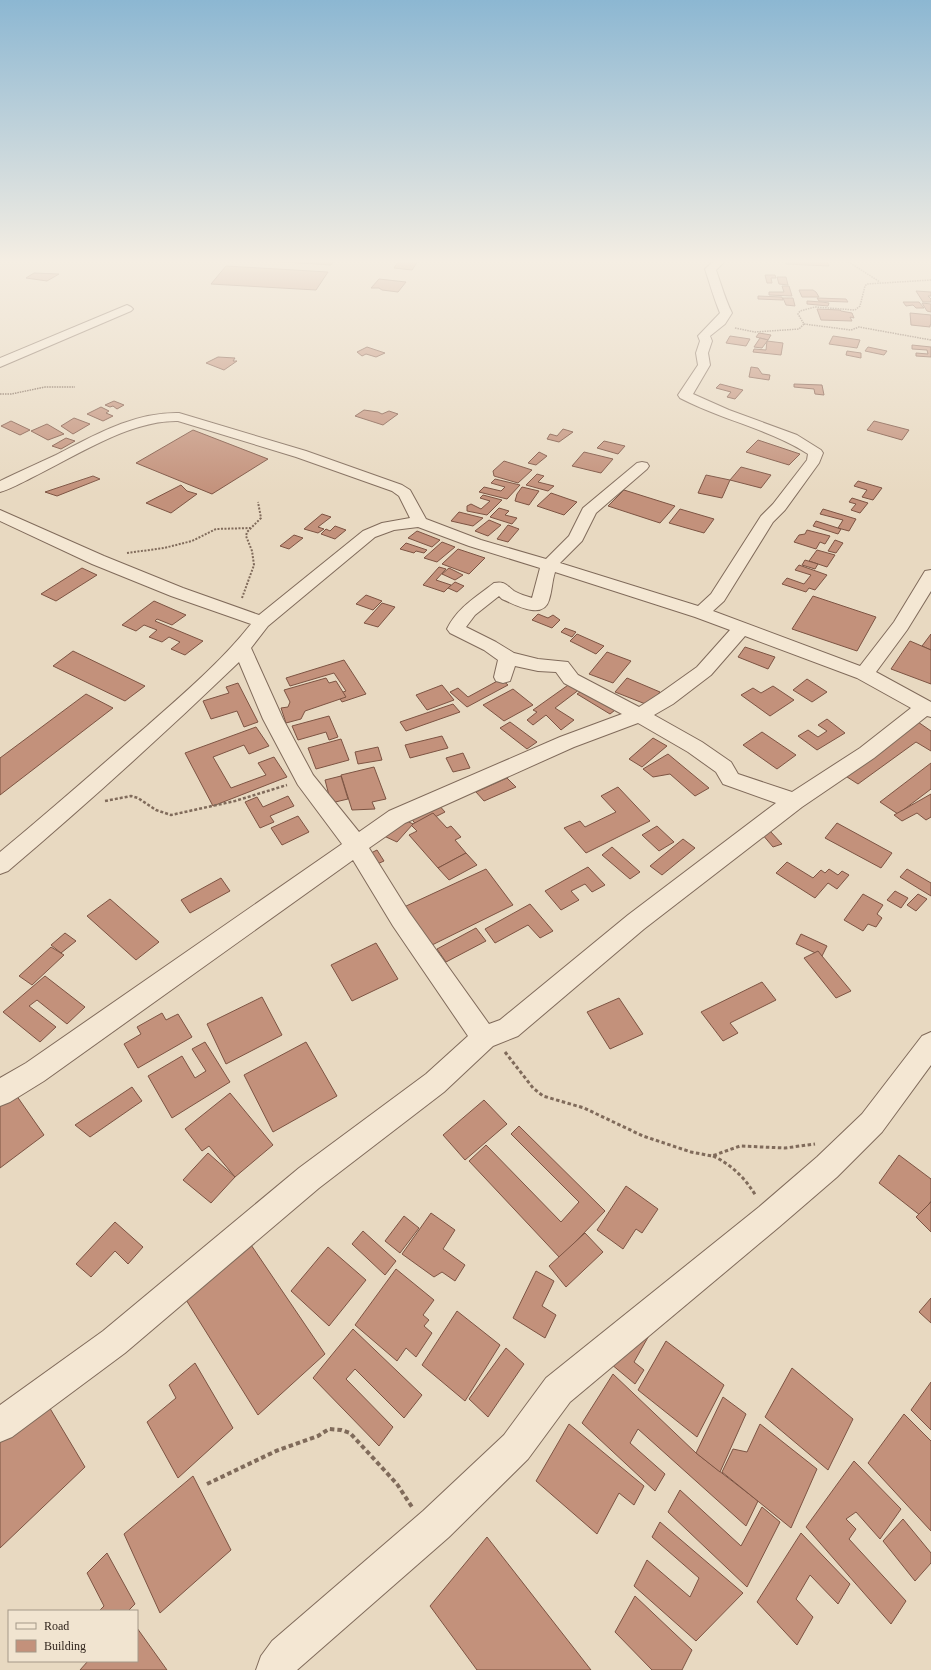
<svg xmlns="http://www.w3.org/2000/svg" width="931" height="1670" font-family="Georgia,serif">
<rect width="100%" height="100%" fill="#e8d9c1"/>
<g fill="#c3917b" stroke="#7d5443">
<polygon points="240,259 335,259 331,265"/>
<polygon points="400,259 418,261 412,270 394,268"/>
<polygon points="784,259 826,259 829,266 786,264"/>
<polygon points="226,266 328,272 316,290 211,284"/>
<polygon points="34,273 59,274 47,281 26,278"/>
<polygon points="765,275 775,275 776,278 771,278 772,283 767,283"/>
<polygon points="777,277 786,277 788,285 779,284"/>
<polygon points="379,279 406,282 398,292 382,290 379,288 371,288"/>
<polygon points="782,286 789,286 792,296 769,295 769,292 784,292"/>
<polygon points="799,290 813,290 816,292 819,297 802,297"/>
<polygon points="916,291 931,292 931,296 928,296 931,299 931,302 923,302"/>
<polygon points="758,296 782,297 783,300 758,299"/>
<polygon points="783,298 793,298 795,306 786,305"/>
<polygon points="817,298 846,299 848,302 819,301"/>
<polygon points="807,301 822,302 829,303 828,306 807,304"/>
<polygon points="903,302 919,302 924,308 916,308 913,305 906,306"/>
<polygon points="922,303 931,304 931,312 927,311"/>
<polygon points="817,309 840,310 841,311 852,313 854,318 850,317 852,321 821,320"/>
<polygon points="910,313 931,315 931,325 930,325 930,327 911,325"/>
<polygon points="759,333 771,335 768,340 756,337"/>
<polygon points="730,336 750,339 746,346 726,343"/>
<polygon points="833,336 860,340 857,348 829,344"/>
<polygon points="760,338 768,340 762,348 754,347"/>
<polygon points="767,341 783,343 781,355 753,352 754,349 766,350"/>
<polygon points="912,345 931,347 931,357 916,356 916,353 928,354 927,350 912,349"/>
<polygon points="367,347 385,353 376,357 366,354 362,356 357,352"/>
<polygon points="868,347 887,351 884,355 865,351"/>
<polygon points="847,351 861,353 861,358 846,355"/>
<polygon points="218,357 235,358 233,361 237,361 224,370 206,363"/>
<polygon points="751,367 758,368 762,374 770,375 769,380 749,377"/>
<polygon points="720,384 743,390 735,399 727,397 731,392 716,388"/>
<polygon points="794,384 822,385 824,395 815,394 814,389 794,387"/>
<polygon points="114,401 124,405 117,409 113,406 110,407 105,405"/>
<polygon points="101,407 109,411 106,413 113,416 103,421 87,414"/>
<polygon points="364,410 378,412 382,414 389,411 398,414 383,425 355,416"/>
<polygon points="74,418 90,424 73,434 61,426"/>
<polygon points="11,421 30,430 20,435 1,426"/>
<polygon points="874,421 909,430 902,440 867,430"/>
<polygon points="47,424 64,434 48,440 31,431"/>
<polygon points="563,429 573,432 559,442 547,439 550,434 557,436"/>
<polygon points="193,430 268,459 212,494 136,463"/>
<polygon points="66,438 75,441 61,449 52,446"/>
<polygon points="758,440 800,454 789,465 746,452"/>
<polygon points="604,441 625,446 618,454 597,448"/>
<polygon points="539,452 547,456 536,465 528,463"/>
<polygon points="584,452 613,459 601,473 572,466"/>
<polygon points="504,461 532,470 518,483 494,476 493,471"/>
<polygon points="741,467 771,475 761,488 730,480"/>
<polygon points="537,474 544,476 538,482 554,486 548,491 526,485"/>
<polygon points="706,475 730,480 722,498 698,493"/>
<polygon points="93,476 100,479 57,496 45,492"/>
<polygon points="495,479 520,485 507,499 479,492 484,487 501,491 505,487 491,483"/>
<polygon points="858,481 882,488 873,500 862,497 867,490 854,486"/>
<polygon points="181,485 187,491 197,494 171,513 146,503"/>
<polygon points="522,487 539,491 529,505 515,501 517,494"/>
<polygon points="624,490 675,506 660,523 608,506"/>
<polygon points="551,493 577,502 564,515 537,506"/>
<polygon points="483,495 502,500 487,515 467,511 467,506 471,504 481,509 490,501 480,498"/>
<polygon points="852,498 868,503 860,513 851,510 856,504 849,502"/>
<polygon points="499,508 509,511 505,515 517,518 512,524 490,517"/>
<polygon points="680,509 714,519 704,533 669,523"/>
<polygon points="823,509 856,519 849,531 838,528 843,520 820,514"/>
<polygon points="459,512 483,518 473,526 451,521"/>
<polygon points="322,514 331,517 318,527 324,529 318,533 304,529"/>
<polygon points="489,520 501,525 488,536 475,531"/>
<polygon points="816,521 841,529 838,534 813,526"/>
<polygon points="508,525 519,529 508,542 497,539"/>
<polygon points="335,526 346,530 335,539 321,534 326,529 330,531"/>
<polygon points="807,530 830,536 825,544 820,542 816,549 794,542 799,535 805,534"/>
<polygon points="417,531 440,540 432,547 408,538"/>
<polygon points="294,535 303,538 289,549 280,546"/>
<polygon points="835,540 843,543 836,553 828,551"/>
<polygon points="442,542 455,547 437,562 424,558"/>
<polygon points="406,543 427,550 424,553 416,551 414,553 400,549"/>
<polygon points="458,549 485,558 469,574 442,564"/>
<polygon points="817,550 835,555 827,567 809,561"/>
<polygon points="805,560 818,564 815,569 802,565"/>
<polygon points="799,565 827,575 815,590 809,588 806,592 782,584 787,578 804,584 811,575 795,570"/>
<polygon points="439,567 446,569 436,580 451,585 444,592 423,585"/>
<polygon points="82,568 97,575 56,601 41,594"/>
<polygon points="449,568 463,575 455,580 442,574"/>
<polygon points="455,582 464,586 457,592 448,588"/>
<polygon points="366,595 382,601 373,610 356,604"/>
<polygon points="813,596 876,617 857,651 792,629"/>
<polygon points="154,601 186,615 172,625 157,619 155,621 203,641 185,655 171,649 180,642 169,637 162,642 149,637 157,630 144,625 136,631 122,625"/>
<polygon points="382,603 395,607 378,627 364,623"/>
<polygon points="538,614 548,618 553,615 560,620 552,628 532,620"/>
<polygon points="565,628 576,632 572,637 561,632"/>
<polygon points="577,634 604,646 596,654 570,641"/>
<polygon points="931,634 931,650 922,646"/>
<polygon points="910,641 931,650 931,684 891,669"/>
<polygon points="745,647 775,657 768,669 738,657"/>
<polygon points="73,651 145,686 125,701 53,666"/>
<polygon points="607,652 631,661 613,683 589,674"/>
<polygon points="344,660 366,694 342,702 337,694 346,691 334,673 290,686 286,678"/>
<polygon points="326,678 329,683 336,681 346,697 305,711 301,719 286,723 281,708 288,707 290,702 284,690"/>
<polygon points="627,678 660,692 648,705 615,692"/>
<polygon points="501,679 508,685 467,707 450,692 458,688 468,697"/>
<polygon points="807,679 827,692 812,702 793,690"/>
<polygon points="238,683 258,722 244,727 237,711 211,719 203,701 229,693 226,687"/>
<polygon points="571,683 580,689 555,708 574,720 561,730 546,715 533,725 527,720 537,712 533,710"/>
<polygon points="442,685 454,700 427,710 416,695"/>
<polygon points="773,686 794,700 770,716 741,695 753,688 761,693"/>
<polygon points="586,688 619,707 610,714 577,694"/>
<polygon points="513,689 533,705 504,721 483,705"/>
<polygon points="86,694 113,708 0,795 0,758"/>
<polygon points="453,704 460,712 406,731 400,722"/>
<polygon points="329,716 338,737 329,740 326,732 298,740 292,726"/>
<polygon points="827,719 845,733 817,750 798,736 808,730 818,737 827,731 818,725"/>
<polygon points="510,722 537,742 527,749 500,728"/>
<polygon points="918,722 931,731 931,751 916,742 858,784 844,775"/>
<polygon points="256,727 269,746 249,754 244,745 213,757 231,788 266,775 258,763 274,757 287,777 213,806 185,753"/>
<polygon points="762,732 796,755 777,769 743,745"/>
<polygon points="442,736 448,748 410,758 405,745"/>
<polygon points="653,738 667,746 642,767 629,759"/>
<polygon points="341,739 349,760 316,769 308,748"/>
<polygon points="378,747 382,760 358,764 355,752"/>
<polygon points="463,753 470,768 453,772 446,758"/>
<polygon points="668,754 709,788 695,796 670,774 653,777 643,769"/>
<polygon points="931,763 931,789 898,814 880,802"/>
<polygon points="374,767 386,799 372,802 375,809 352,810 341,775"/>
<polygon points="341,776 348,799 331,803 325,780"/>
<polygon points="507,778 516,787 484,801 476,792"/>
<polygon points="618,787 650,821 586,853 564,828 580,821 585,827 616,812 601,796"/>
<polygon points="931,794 931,817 926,820 917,813 902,821 894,815"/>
<polygon points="288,796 294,806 270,816 274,822 260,828 245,802 257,797 263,807"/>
<polygon points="437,803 445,812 417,826 410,817"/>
<polygon points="433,813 447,828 451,826 461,837 455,840 466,853 438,868 409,835 417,831 411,825"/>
<polygon points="298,816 309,832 282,845 271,828"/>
<polygon points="401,818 413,824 397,842 384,836"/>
<polygon points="837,823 892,853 881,868 825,838"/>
<polygon points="657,826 674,842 659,851 642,835"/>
<polygon points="770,831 782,844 773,847 762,834"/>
<polygon points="683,839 695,848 662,875 650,866"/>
<polygon points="612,847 640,872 630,879 602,855"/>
<polygon points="377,850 384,861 375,865 367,855"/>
<polygon points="466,853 477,865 449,880 438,868"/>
<polygon points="787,862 813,878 821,870 825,873 829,869 838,875 842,871 849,875 837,889 828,883 815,898 776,873"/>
<polygon points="588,867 605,885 592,892 585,884 571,891 579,900 561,910 545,891"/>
<polygon points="486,869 513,905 430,946 404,907"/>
<polygon points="907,869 931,883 931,896 900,877"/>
<polygon points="221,878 230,891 190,913 181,900"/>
<polygon points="895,891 908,898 901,908 887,900"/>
<polygon points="863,894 883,905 877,914 882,918 876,927 868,924 863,931 844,920"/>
<polygon points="918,894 927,899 916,911 907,905"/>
<polygon points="110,899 159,942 136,960 87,916"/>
<polygon points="530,904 553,931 540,938 528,925 495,943 485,929"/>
<polygon points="476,928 486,941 446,962 437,949"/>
<polygon points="65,933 76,941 61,953 51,945"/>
<polygon points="801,934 827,946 822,956 796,944"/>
<polygon points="376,943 398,979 352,1001 331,965"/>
<polygon points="51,947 64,955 32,985 19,976"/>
<polygon points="818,951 822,956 851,991 836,998 804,958"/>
<polygon points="45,976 85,1007 67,1024 37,1000 29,1006 56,1027 40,1042 3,1012"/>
<polygon points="762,982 776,1000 730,1023 738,1033 723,1041 701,1012"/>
<polygon points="262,997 282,1035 226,1064 207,1024"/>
<polygon points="619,998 643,1034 610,1049 587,1012"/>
<polygon points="162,1013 166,1020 178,1014 192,1037 138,1068 124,1044 141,1034 137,1027"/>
<polygon points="205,1042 230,1082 172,1118 148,1076 182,1056 195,1078 206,1071 192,1049"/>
<polygon points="306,1042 337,1096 273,1132 244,1075"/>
<polygon points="132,1087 142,1101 90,1137 75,1125"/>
<polygon points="14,1092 44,1135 0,1168 0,1102"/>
<polygon points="230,1093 273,1145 235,1177 209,1146 202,1151 185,1129"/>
<polygon points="484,1100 507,1124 465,1160 443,1135"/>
<polygon points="519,1126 605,1211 560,1258 469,1161 486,1145 561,1222 579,1202 511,1134"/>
<polygon points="208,1153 235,1177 211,1203 183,1180"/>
<polygon points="899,1155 931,1179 931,1201 921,1216 879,1183"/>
<polygon points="626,1186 658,1209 642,1233 636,1229 623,1249 597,1230"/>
<polygon points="931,1202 931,1232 916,1217"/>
<polygon points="431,1213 455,1230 443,1249 465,1265 455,1281 442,1272 434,1277 402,1254"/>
<polygon points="404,1216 419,1228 400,1253 385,1241"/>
<polygon points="115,1222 143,1247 128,1264 115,1251 91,1277 76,1264"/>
<polygon points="363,1231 396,1261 385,1275 352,1244"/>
<polygon points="585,1233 603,1252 566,1287 549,1266"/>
<polygon points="249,1242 325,1354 258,1415 183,1295"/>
<polygon points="328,1247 366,1280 329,1326 291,1291"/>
<polygon points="396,1269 434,1300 423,1315 429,1320 424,1326 432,1333 416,1357 406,1348 397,1361 355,1325"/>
<polygon points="536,1271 554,1281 542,1306 556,1315 545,1338 513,1318"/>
<polygon points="931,1298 931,1323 919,1312"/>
<polygon points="457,1311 500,1345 465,1401 422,1365"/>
<polygon points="353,1329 422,1395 404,1418 355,1369 346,1379 393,1427 379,1446 313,1378"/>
<polygon points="651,1332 634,1362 644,1370 635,1384 611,1364"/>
<polygon points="666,1341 724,1385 697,1437 638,1390"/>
<polygon points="506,1348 524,1364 488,1417 469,1399"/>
<polygon points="195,1363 233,1428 178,1478 147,1422 176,1398 169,1385"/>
<polygon points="792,1368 853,1419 828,1470 765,1417"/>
<polygon points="613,1374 696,1453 758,1501 746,1526 638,1429 630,1443 665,1474 655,1491 582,1423"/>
<polygon points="931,1382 931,1430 911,1410"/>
<polygon points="39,1390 85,1467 0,1548 0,1424"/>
<polygon points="723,1397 746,1414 720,1472 696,1453"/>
<polygon points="904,1414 931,1441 931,1531 868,1463"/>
<polygon points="569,1424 644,1486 634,1505 619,1493 597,1534 536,1481"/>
<polygon points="760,1424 817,1469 791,1528 722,1472 733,1449 747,1452"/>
<polygon points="854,1461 901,1509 880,1539 856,1512 846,1519 856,1529 849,1539 906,1601 891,1624 806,1527"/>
<polygon points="193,1476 231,1550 160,1613 124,1534"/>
<polygon points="680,1490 741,1546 762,1507 780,1522 747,1587 668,1512"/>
<polygon points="903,1519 931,1553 931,1563 915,1581 883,1541"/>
<polygon points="660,1522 743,1593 696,1641 634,1586 647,1560 690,1597 699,1578 652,1537"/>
<polygon points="801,1533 850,1584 838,1604 810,1575 796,1599 813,1617 797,1645 757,1602"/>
<polygon points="487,1537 591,1670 477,1670 430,1606"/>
<polygon points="107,1553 135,1604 128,1611 99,1611 104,1606 87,1573"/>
<polygon points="635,1596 692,1650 682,1670 652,1670 615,1632"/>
<polygon points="137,1628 167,1670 80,1670 88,1661 137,1661"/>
</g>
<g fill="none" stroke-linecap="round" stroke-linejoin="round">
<defs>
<g id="minor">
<path d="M716,259H727L716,270C721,284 725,299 732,313L725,324L710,336L712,341L708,353L710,365L693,394L729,410L797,435L821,450L823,453L819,463L785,510L773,522L724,601L713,611L860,666L894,622L925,571L931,570V591L907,630L876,672L931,702V717L927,716L874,758L802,807L644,929L518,1036L493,1046L444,1092L319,1188L125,1353L12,1437L0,1442V1405L103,1331L299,1168L426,1074L468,1036L393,926L353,860L44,1081L10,1102L0,1106V1078L26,1063L342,844L298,785L263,719L239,662C164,734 87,804 8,871L0,874V852C50,811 98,768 147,726C183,694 221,662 251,624L171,596L92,564L0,521V510L104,556L183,588L259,615L363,531L382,523L410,518L399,496L392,491L296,457L178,421C129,420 75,457 31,478C21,483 11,489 0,492V481C18,472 37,464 56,455C95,435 134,412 179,413L306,451L402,485L410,490L426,519L481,540L546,559L569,536L583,508L637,463L642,462L647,463L649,466L647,469L596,513L582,541L560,563L698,606L711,594L761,516L773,504L807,460L808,454C769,429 722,420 680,398L678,395L698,365L696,353L700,341L698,336L720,313C714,299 710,284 705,269ZM418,527L469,546L540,568L532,598C526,596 519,594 514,591C506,585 505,581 494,583C476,597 457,608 447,629L450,633L484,650L498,660L494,677L496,681L503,683L510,681L515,666L538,671L556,672L564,683L622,714L560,737L389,811L359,832L313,775L283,719L251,648L268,626L375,537L394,530ZM555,572L695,617L730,630L697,667L659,694L639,707L578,675L568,662L538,659L514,653L496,642L466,627L475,615L499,596L502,599C514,604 543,621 549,600C552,591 552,581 555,572ZM745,636L857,678L911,708L860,748L792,792L738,774L731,762L702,742L654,715L673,704L711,675ZM638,723L688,752L716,772L723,784L776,803L628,915L500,1020L489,1024L409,912L369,848L405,823L574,747Z"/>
<polygon points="127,305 131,307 133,309 131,311 0,367 0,358"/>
<polygon points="931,1032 931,1065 882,1132 837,1177 779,1227 570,1402 528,1459 449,1537 297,1670 256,1670 261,1656 272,1641 423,1511 504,1435 546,1378 759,1207 817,1157 862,1114 922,1036"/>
</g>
</defs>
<use href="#minor" stroke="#806b5b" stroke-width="2"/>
<g stroke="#806b5b" stroke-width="1.5" stroke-dasharray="1.5 1" stroke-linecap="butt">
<polyline points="844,259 880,282"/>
<polyline points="804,324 851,330 859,327 931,340"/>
<polyline points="735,328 755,332 799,329 804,324 798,314 800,311 815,307 855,310 860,306 865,286 867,284 931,280"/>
<polyline points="0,394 11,394 45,387 75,387"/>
</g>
<g stroke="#806b5b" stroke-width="2" stroke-dasharray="2 1.5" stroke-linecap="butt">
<polyline points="127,553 164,548 192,541 216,529 250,528"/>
<polyline points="242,598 254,565 252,551 246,536 247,532 261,518 258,502"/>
</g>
<polyline stroke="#806b5b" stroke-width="2.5" stroke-dasharray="3 2" stroke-linecap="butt" points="105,801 131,796 138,798 156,810 171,815 235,801 287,785"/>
<g stroke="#806b5b" stroke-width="3" stroke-dasharray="3.5 2.5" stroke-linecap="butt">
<polyline points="505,1052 533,1088 543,1096 584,1108 643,1136 691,1152 712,1156 740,1146 785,1148 815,1144"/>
<path d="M713,1156C732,1165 745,1178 756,1196"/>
</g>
<polyline stroke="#806b5b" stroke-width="4" stroke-dasharray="4.5 3" stroke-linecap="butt" points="207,1484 276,1451 318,1436 329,1429 341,1430 350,1433 397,1484 412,1507"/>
<use href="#minor" fill="#f4e7d3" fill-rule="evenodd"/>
</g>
<linearGradient id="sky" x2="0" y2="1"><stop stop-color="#8cb7d2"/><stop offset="0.53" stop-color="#f5eee3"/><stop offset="1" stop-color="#f5eee3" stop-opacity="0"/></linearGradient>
<rect width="931" height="493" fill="url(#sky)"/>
<rect x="8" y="1610" width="130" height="52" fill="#f1e4d0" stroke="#a49888"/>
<rect x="16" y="1623" width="20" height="6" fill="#f4e7d3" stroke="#a49888"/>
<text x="44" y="1630" font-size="12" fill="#31251d">Road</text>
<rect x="16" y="1640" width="20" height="12" fill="#c3917b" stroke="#a49888"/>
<text x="44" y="1650" font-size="12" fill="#31251d">Building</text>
</svg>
